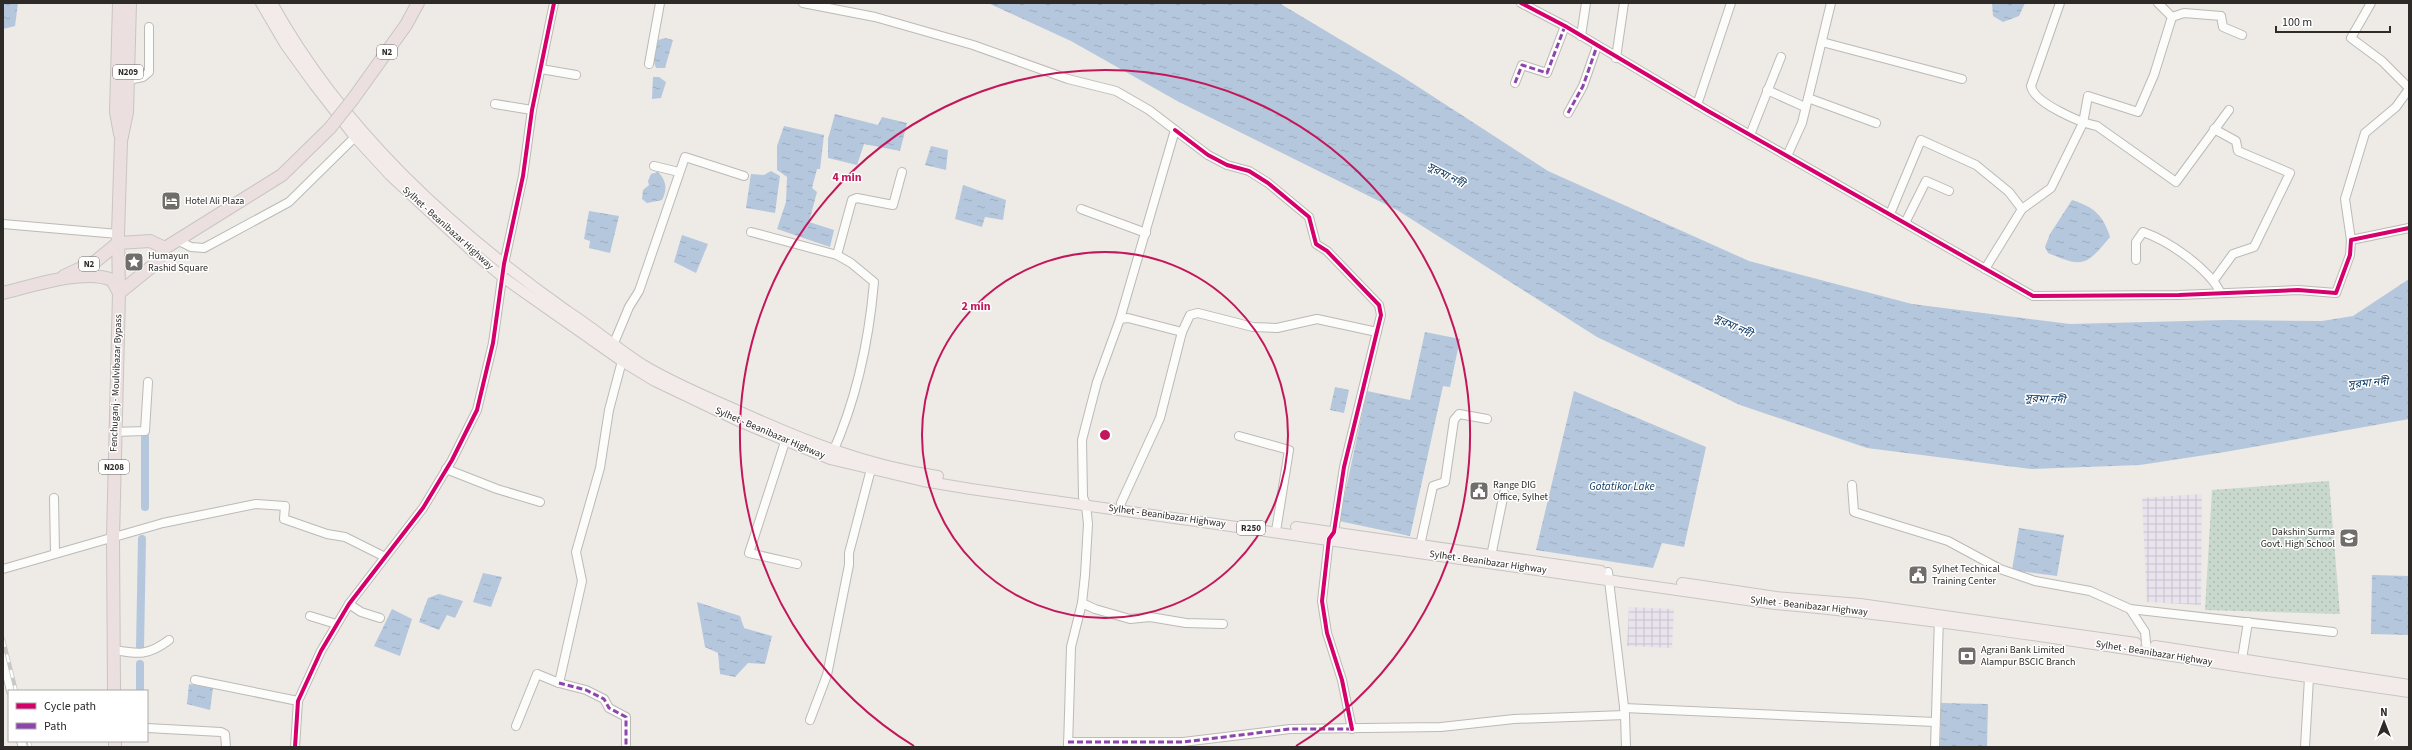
<svg xmlns="http://www.w3.org/2000/svg" width="2412" height="750" font-family="'Source Sans 3','Noto Sans Bengali',sans-serif">
<defs>
<pattern id="industrial-grid" width="8" height="8" patternUnits="userSpaceOnUse"><rect width="8" height="8" fill="#e8e3ed"/><path d="M0 4h8M4 0v8" fill="none" stroke="#c7c3cb"/></pattern>
<pattern id="park-dots" width="8" height="8" patternUnits="userSpaceOnUse"><rect width="8" height="8" fill="#c9d8cd"/><path d="M2 2h.1M6 6h.1" fill="none" stroke="#adbab0" stroke-width="1.8" stroke-linecap="round"/></pattern>
<pattern id="water-ripples" width="26" height="14" patternUnits="userSpaceOnUse"><rect width="26" height="14" fill="#b4c7dd"/><path d="M2 4q2-2 4 0t4 0M15 11q2-2 4 0t4 0" fill="none" stroke="#9babbe"/></pattern>
</defs>
<rect width="100%" height="100%" fill="#eeeae6"/>
<g fill="url(#industrial-grid)">
<polygon points="2202,494 2201,605 2147,602 2142,498"/>
<polygon points="1629,607 1674,609 1672,648 1627,646"/>
</g>
<polygon fill="url(#park-dots)" points="2329,481 2340,614 2205,610 2212,490"/>
<g fill="url(#water-ripples)">
<polygon points="3,3 18,3 15,26 3,29"/>
<polygon points="988,3 1279,3 1403,77 1548,171 1749,261 1912,304 2070,324 2226,320 2322,321 2353,316 2409,279 2409,419 2225,452 2140,465 2031,469 1867,448 1740,405 1597,337 1397,210 1179,102 1071,41"/>
<polygon points="1992,3 2025,3 2019,16 2003,22 1993,16"/>
<path d="M665,38L673,40L665,68H656C652,58 654,50 658,40Z"/>
<polygon points="653,77 659,77 666,82 661,98 652,99"/>
<polygon points="835,114 878,125 882,117 907,123 900,151 864,144 857,165 828,158 828,139"/>
<polygon points="784,126 824,135 820,169 817,169 812,188 817,192 809,222 834,230 830,247 777,229 786,202 787,177 777,170 777,146"/>
<polygon points="931,146 948,150 946,170 925,165"/>
<polygon points="771,171 780,176 775,213 746,208 751,174 764,175"/>
<path d="M658,172C666,180 668,189 662,200L647,203L642,199L643,190L649,185L648,181L651,174Z"/>
<polygon points="963,185 1006,200 1003,220 985,217 982,227 955,219"/>
<path d="M2072,200C2094,207 2103,215 2110,237C2086,266 2083,268 2048,253L2045,247L2050,234Z"/>
<polygon points="589,211 619,216 610,253 589,248 590,241 584,239"/>
<polygon points="682,235 708,244 696,273 674,262"/>
<polygon points="1425,332 1460,339 1450,387 1443,386 1410,536 1339,521 1367,391 1410,400"/>
<polygon points="1335,387 1349,390 1344,413 1330,410"/>
<polygon points="1574,391 1706,447 1684,547 1662,543 1653,568 1536,550"/>
<polygon points="2019,528 2064,535 2057,576 2012,570"/>
<polygon points="483,573 502,577 491,607 473,602"/>
<polygon points="2372,575 2409,576 2409,635 2371,634"/>
<polygon points="439,594 463,601 455,618 447,615 439,630 419,622 428,598"/>
<polygon points="697,602 740,616 744,628 772,636 765,664 748,663 735,677 720,674 718,653 705,647"/>
<polygon points="392,609 412,619 400,656 374,646"/>
<polygon points="189,684 213,688 210,710 187,704"/>
<polygon points="1941,703 1988,704 1987,747 1940,747"/>
</g>
<g fill="none" stroke-linecap="round" stroke-linejoin="round">
<g stroke="#b4c7dd" stroke-width="8">
<polyline points="145,437 145,507"/>
<polyline points="140,648 142,539"/>
<polyline points="140,664 140,691"/>
</g>
<defs>
<g id="minor">
<polyline points="803,3 875,17 973,45 1068,79 1116,91 1149,110 1175,130 1120,319"/>
<polyline points="1521,3 1565,26 1708,111 2033,296 2179,295 2298,290 2336,293 2350,255 2351,240 2409,228"/>
<path d="M2060,3L2031,86C2034,103 2081,123 2097,126L2176,182L2229,110"/>
<polyline points="2371,3 2351,38 2382,61 2409,88"/>
<polyline points="2172,17 2184,13 2221,16 2223,27 2242,35"/>
<polyline points="1581,36 1586,3"/>
<polyline points="1822,42 1962,79"/>
<polyline points="1616,58 1624,3"/>
<polyline points="649,64 660,3"/>
<polyline points="541,69 576,75"/>
<polyline points="128,80 143,77 149,72 149,27"/>
<polyline points="1515,83 1522,65 1547,73 1565,26"/>
<polyline points="1767,90 1805,107"/>
<polyline points="1808,98 1876,123"/>
<polyline points="495,104 532,110"/>
<polyline points="1697,105 1731,3"/>
<polyline points="1568,113 1583,86 1597,46"/>
<polyline points="2214,129 2236,141 2238,151 2290,173 2254,247 2233,254 2214,280"/>
<polyline points="1175,130 1208,155 1227,165 1249,171 1268,183 1309,217 1316,244 1327,251 1379,305 1381,315 1344,467 1334,532 1329,539 1322,601 1327,633 1342,680 1352,729"/>
<polyline points="1750,135 1781,57"/>
<polyline points="1787,156 1802,123 1831,3"/>
<polyline points="654,166 679,172"/>
<polyline points="1081,209 1146,233"/>
<polyline points="1890,214 1921,140 1976,165 2009,192 2022,209"/>
<polyline points="1905,223 1926,181 1949,191"/>
<polyline points="3,224 118,234"/>
<path d="M751,232L837,255L851,263L874,282C869,340 856,401 832,454"/>
<polyline points="2351,240 2345,199 2365,133 2396,107 2409,89"/>
<polyline points="179,241 191,247 204,248 289,202 355,137"/>
<polyline points="837,255 852,200 857,198 893,205 902,172"/>
<path d="M2136,260V242L2143,232C2169,241 2208,268 2221,293"/>
<polyline points="1985,269 2022,209 2051,188 2083,123 2088,96 2138,112 2154,75 2172,17 2158,3"/>
<polyline points="614,343 629,307 639,291 685,157 744,176"/>
<polyline points="114,432 145,431 148,382"/>
<polyline points="1239,436 1289,450 1276,531"/>
<polyline points="785,442 749,553 797,564"/>
<polyline points="446,469 497,489 540,502"/>
<polyline points="1852,485 1854,512 1948,541 2000,569 2035,581 2090,591 2130,609 2145,632 2147,652"/>
<polyline points="54,498 55,553"/>
<polyline points="1121,503 1160,418 1182,332"/>
<polyline points="1419,550 1433,486 1445,482 1454,420 1459,414 1487,419"/>
<polyline points="1490,561 1504,493"/>
<polyline points="3,569 163,523 256,504 285,506 284,519 327,534 345,537 385,557"/>
<polyline points="1608,572 1625,715 1626,747"/>
<polyline points="1082,603 1095,609 1130,619 1150,617 1186,623 1223,624"/>
<polyline points="349,604 361,612 380,618"/>
<polyline points="2130,609 2333,632"/>
<polyline points="310,616 336,624"/>
<path d="M114,650C138,654 148,656 169,640"/>
<polyline points="3,657 11,691"/>
<polyline points="2242,659 2248,622"/>
<polyline points="195,680 298,701"/>
<polyline points="559,683 586,690 604,699 609,708 626,717 626,747"/>
<polyline points="1624,708 1935,722"/>
<polyline points="810,720 827,675 849,565 849,553 871,469"/>
<polyline points="516,726 537,674 559,683 582,581 576,552 600,468 609,410 622,361"/>
<polyline points="147,728 221,732 225,734 226,747"/>
<polyline points="21,741 23,747"/>
<polyline points="1068,742 1183,742 1290,729 1441,727 1514,719 1625,715"/>
<polyline points="295,747 298,701 321,651 349,604 423,508 452,460 477,410 493,343 504,264 523,176 532,110 554,3"/>
<polyline points="1068,747 1071,647 1082,603 1085,575 1088,524 1086,505 1083,497 1082,440 1097,382 1120,319 1128,318 1182,332 1190,315 1198,313 1253,327 1277,328 1317,319 1377,332"/>
<polyline points="1935,747 1939,617"/>
<polyline points="2305,747 2309,678"/>
</g>
<g id="major">
<path d="M261,3L285,44L314,84L355,137L390,175L475,254L504,278L622,361L653,380L743,423L830,459L923,481L971,489L1775,604C1987,623 2198,662 2409,692"/>
<path d="M272,3C342,130 450,228 567,311C593,328 617,348 643,365C671,382 704,396 734,409C800,439 866,466 938,476"/>
<polyline points="1296,527 1601,571"/>
<polyline points="1682,583 1776,597 1860,604 2136,643"/>
<polyline points="2155,646 2409,685"/>
</g>
<g id="highway">
<polyline points="119,3 116,112 120,134"/>
<polyline points="353,99 406,25 418,3"/>
<polyline points="64,276 96,261 118,243 150,241 165,248"/>
<path d="M3,293C32,286 85,268 112,280L119,293L155,264L165,248L282,175L330,128"/>
<polyline points="114,691 113,538 119,293 118,234 121,141 127,112 130,3"/>
<polyline points="115,741 115,747"/>
</g>
</defs>
<use href="#minor" stroke="#bcbab7" stroke-width="10"/>
<use href="#major" stroke="#c7c5c3" stroke-width="12"/>
<use href="#highway" stroke="#c7c5c3" stroke-width="14"/>
<use href="#minor" stroke="#fcfcfb" stroke-width="8"/>
<use href="#major" stroke="#f2ebea" stroke-width="10"/>
<use href="#highway" stroke="#ecdfdf" stroke-width="12"/>
<defs>
<g id="rail">
<polyline points="3,639 16,691"/>
<polyline points="29,741 30,747"/>
</g>
</defs>
<use href="#rail" stroke="#c9c8c7" stroke-width="4"/>
<use href="#rail" stroke="#fff" stroke-width="2.5" stroke-dasharray="8" stroke-linecap="butt"/>
<defs>
<polyline id="highway-bridge" points="330,128 353,99"/>
</defs>
<use href="#highway-bridge" stroke="#c7c5c3" stroke-width="14" stroke-linecap="butt"/>
<use href="#highway-bridge" stroke="#ecdfdf" stroke-width="12"/>
<g stroke="#8e44ad" stroke-width="3" stroke-dasharray="6 3" stroke-linecap="butt">
<polyline points="1515,83 1522,65 1547,73 1565,26"/>
<polyline points="1568,113 1583,86 1597,46"/>
<polyline points="559,683 586,690 604,699 609,708 626,717 626,747"/>
<polyline points="1068,742 1183,742 1290,729 1352,729"/>
</g>
<defs>
<g id="cycleway">
<polyline points="1521,3 1565,26 1708,111 2033,296 2179,295 2298,290 2336,293 2350,255 2351,240 2409,228"/>
<polyline points="1175,130 1208,155 1227,165 1249,171 1268,183 1309,217 1316,244 1327,251 1379,305 1381,315 1344,467 1334,532 1329,539 1322,601 1327,633 1342,680 1352,729"/>
<polyline points="295,747 298,701 321,651 349,604 423,508 452,460 477,410 493,343 504,264 523,176 532,110 554,3"/>
</g>
</defs>
<use href="#cycleway" stroke="#fff" stroke-width="6"/>
<use href="#cycleway" stroke="#d6006c" stroke-width="4"/>
</g>
<g fill="none" stroke="#c2185b" stroke-width="2">
<circle cx="1105" cy="435" r="183"/>
<path d="M914 746A365 365 0 1 1 1296 746"/>
</g>
<defs>
<symbol id="hotel-square" viewBox="-11 -11 22 22"><rect x="-9" y="-9" width="18" height="18" rx="4" fill="#716d6a" stroke="#fff"/><path d="M-6-4.5h1.5V1H6V5H4.5V3h-9V5H-6ZM-4 0a1.8 1.8 0 1 1 3.6 0ZM.5 0V-2.5h3Q6-2.5 6 0Z" fill="#fff"/></symbol>
<symbol id="sight-square" viewBox="-11 -11 22 22"><rect x="-9" y="-9" width="18" height="18" rx="4" fill="#716d6a" stroke="#fff"/><path d="M0-6L1.8-2.2L6-1.7L2.9 1.2L3.7 5.4L0 3.3L-3.7 5.4L-2.9 1.2L-6-1.7L-1.8-2.2Z" fill="#fff"/></symbol>
<symbol id="civic-square" viewBox="-11 -11 22 22"><rect x="-9" y="-9" width="18" height="18" rx="4" fill="#716d6a" stroke="#fff"/><path d="M-.6-6.5H3V-4.5H.6V-3L4-1V1h2V6H-6V1h2V-1L-.6-3ZM-1.2 2.5V6h2.4V2.5Z" fill="#fff"/></symbol>
<symbol id="school-square" viewBox="-11 -11 22 22"><rect x="-9" y="-9" width="18" height="18" rx="4" fill="#716d6a" stroke="#fff"/><path d="M0-5L7-2L0 1L-7-2ZM-4 1L0 2.5L4 1V4Q0 6-4 4Z" fill="#fff"/></symbol>
<symbol id="bank-square" viewBox="-11 -11 22 22"><rect x="-9" y="-9" width="18" height="18" rx="4" fill="#716d6a" stroke="#fff"/><path d="M-6-4H6V4H-6ZM0-2.3a2.3 2.3 0 1 0 0 4.6a2.3 2.3 0 1 0 0-4.6Z" fill="#fff"/></symbol>
</defs>
<g fill-rule="evenodd">
<use href="#hotel-square" x="160" y="190" width="22" height="22"/>
<use href="#sight-square" x="123" y="251" width="22" height="22"/>
<use href="#civic-square" x="1468" y="480" width="22" height="22"/>
<use href="#school-square" x="2338" y="527" width="22" height="22"/>
<use href="#civic-square" x="1907" y="564" width="22" height="22"/>
<use href="#bank-square" x="1956" y="645" width="22" height="22"/>
</g>
<g text-anchor="middle" dominant-baseline="central" stroke-width="3" stroke-linejoin="round" paint-order="stroke">
<g fill="#fff" stroke="#6c6a68" stroke-width="1">
<rect x="377" y="45" width="20" height="14" rx="3"/>
<rect x="113" y="65" width="30" height="14" rx="3"/>
<rect x="79" y="257" width="20" height="14" rx="3"/>
<rect x="99" y="460" width="30" height="14" rx="3"/>
<rect x="1237" y="521" width="28" height="14" rx="3"/>
</g>
<g font-size="9" font-weight="bold" fill="#2d2a28">
<text x="387" y="52">N2</text>
<text x="128" y="72">N209</text>
<text x="89" y="264">N2</text>
<text x="114" y="467">N208</text>
<text x="1251" y="528">R250</text>
</g>
<g font-size="10" fill="#2d2a28" stroke="#fff" text-anchor="start">
<text x="185" y="201">Hotel Ali Plaza</text>
<text x="148" y="256">Humayun<tspan x="148" dy="12">Rashid Square</tspan></text>
<text x="1493" y="485">Range DIG<tspan x="1493" dy="12">Office, Sylhet</tspan></text>
<text x="2335" y="532" text-anchor="end">Dakshin Surma<tspan x="2335" dy="12">Govt. High School</tspan></text>
<text x="1932" y="569">Sylhet Technical<tspan x="1932" dy="12">Training Center</tspan></text>
<text x="1981" y="650">Agrani Bank Limited<tspan x="1981" dy="12">Alampur BSCIC Branch</tspan></text>
</g>
<g font-size="10" fill="#2d2a28" stroke="#fff">
<text transform="translate(448 228) rotate(42)">Sylhet - Beanibazar Highway</text>
<text transform="translate(116 383) rotate(-88)">Fenchuganj - Moulvibazar Bypass</text>
<text transform="translate(770 433) rotate(23)">Sylhet - Beanibazar Highway</text>
<text transform="translate(1167 516) rotate(8)">Sylhet - Beanibazar Highway</text>
<text transform="translate(1488 562) rotate(8)">Sylhet - Beanibazar Highway</text>
<text transform="translate(1809 606) rotate(6)">Sylhet - Beanibazar Highway</text>
<text transform="translate(2154 653) rotate(9)">Sylhet - Beanibazar Highway</text>
</g>
<g font-size="11" font-style="italic" fill="#0f3a64" stroke="#fff">
<text transform="translate(1446 175) rotate(28)">সুরমা নদী</text>
<text transform="translate(1733 326) rotate(25)">সুরমা নদী</text>
<text transform="translate(2368 383) rotate(-5)">সুরমা নদী</text>
<text transform="translate(2045 399) rotate(3)">সুরমা নদী</text>
<text x="1622" y="486">Gotatikor Lake</text>
</g>
</g>
<circle cx="1105" cy="435" r="6" fill="#c2185b" stroke="#fff" stroke-width="2"/>
<g font-size="12" text-anchor="middle" font-weight="bold" fill="#c2185b" stroke="#fff" stroke-width="3" stroke-linejoin="round" paint-order="stroke">
<text x="847" y="181">4 min</text>
<text x="976" y="310">2 min</text>
</g>
<rect width="2412" height="750" fill="none" stroke="#2d2a28" stroke-width="8"/>
<rect x="8" y="690" width="140" height="52" fill="#ffffff" stroke="#abaaa9"/>
<rect x="16" y="703" width="20" height="6" fill="#d6006c" stroke="#abaaa9"/>
<text x="44" y="710" font-size="12" fill="#2d2a28">Cycle path</text>
<rect x="16" y="723" width="20" height="6" fill="#8e44ad" stroke="#abaaa9"/>
<text x="44" y="730" font-size="12" fill="#2d2a28">Path</text>
<g transform="translate(2384 722)" stroke="#ffffff" stroke-width="3" paint-order="stroke">
<path d="M0-3L7 15L0 10L-7 15Z" fill="#2d2a28"/>
<text y="-6" font-size="11" font-weight="bold" text-anchor="middle" fill="#2d2a28">N</text>
</g>
<path d="M2276 26v6h114v-6" fill="none" stroke="#2d2a28" stroke-width="2"/>
<text x="2282" y="26" font-size="12" fill="#2d2a28" stroke="#ffffff" stroke-width="3" paint-order="stroke">100 m</text>
</svg>
